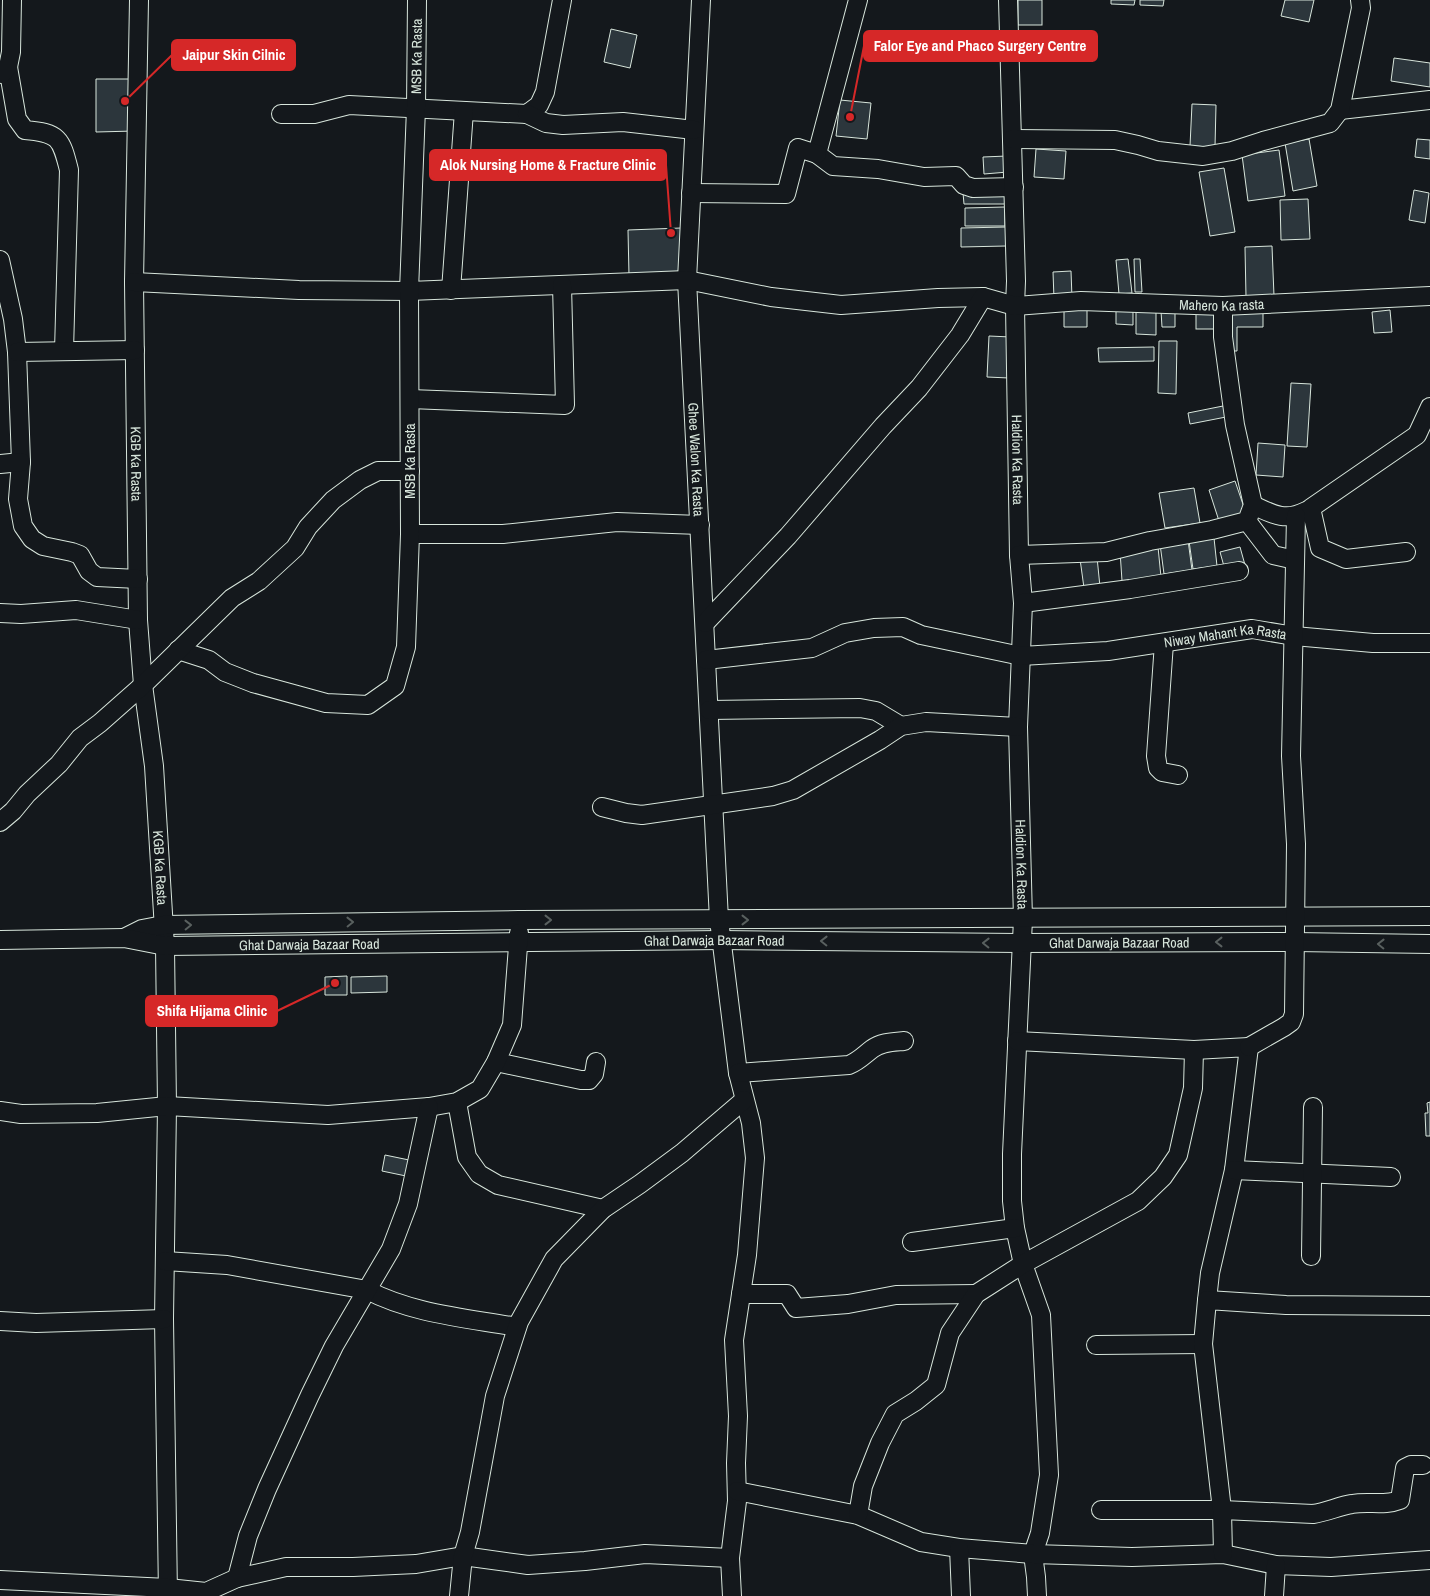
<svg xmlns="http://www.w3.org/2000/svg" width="1430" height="1596" font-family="'Archivo Narrow',sans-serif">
<rect width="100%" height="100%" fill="#14181c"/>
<g fill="#2c363c" stroke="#d8e6dc">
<rect x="1018" y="0" width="24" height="25"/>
<polygon points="1111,0 1135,0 1134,5 1111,4"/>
<polygon points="1140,0 1164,0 1163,6 1140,5"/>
<polygon points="1285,0 1314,0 1309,22 1281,16"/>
<polygon points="611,29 637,35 630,68 604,62"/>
<polygon points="1073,33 1094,35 1093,61 1072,60"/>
<polygon points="1394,58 1430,63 1430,87 1391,81"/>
<polygon points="96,79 134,79 135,131 96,132"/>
<polygon points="840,100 871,103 867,139 836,136"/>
<polygon points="1192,104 1216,105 1215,147 1190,146"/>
<polygon points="1309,139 1317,186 1293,191 1285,143"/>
<polygon points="1417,139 1430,140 1430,159 1415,157"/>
<polygon points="1036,149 1066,151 1064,179 1034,177"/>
<polygon points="1279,150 1285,196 1248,201 1242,155"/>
<polygon points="1007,156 1008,172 984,174 983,157"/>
<polygon points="1224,168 1235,232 1210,236 1199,172"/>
<polygon points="1414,190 1429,193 1425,223 1409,220"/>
<polygon points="1005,192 1005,204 964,204 963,193"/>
<polygon points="1308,199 1310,239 1281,240 1280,200"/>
<polygon points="1005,207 1005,226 965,226 965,208"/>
<polygon points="1006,227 1006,246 961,247 961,228"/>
<polygon points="681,228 683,275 629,276 628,230"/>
<polygon points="1272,246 1274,296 1246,297 1245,247"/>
<polygon points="1128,259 1132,293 1119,294 1116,260"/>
<polygon points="1134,259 1140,259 1142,292 1135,292"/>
<polygon points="1071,271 1072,298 1054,299 1053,272"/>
<polygon points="1136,305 1156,305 1156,335 1136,334"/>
<polygon points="1116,307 1133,307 1133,325 1116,324"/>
<polygon points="1064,308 1087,309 1087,327 1064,327"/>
<polygon points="1226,310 1263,310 1263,327 1237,327 1237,351 1226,351"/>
<polygon points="1390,310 1392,332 1374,333 1372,312"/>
<polygon points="1161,311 1175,311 1175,327 1162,327"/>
<rect x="1196" y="312" width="24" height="17"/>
<polygon points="989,336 1011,337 1009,378 987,377"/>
<polygon points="1159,341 1177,341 1176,394 1158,393"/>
<polygon points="1154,347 1154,361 1099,362 1098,348"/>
<polygon points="1291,383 1311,384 1307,447 1287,446"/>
<polygon points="1223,406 1226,417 1190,424 1188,413"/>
<polygon points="1258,443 1285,445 1283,477 1256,475"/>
<polygon points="1235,481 1247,516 1220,524 1209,490"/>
<polygon points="1194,488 1200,523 1165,528 1159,493"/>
<polygon points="1214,538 1217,566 1193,569 1189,541"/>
<polygon points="1188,540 1192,570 1164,574 1160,544"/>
<polygon points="1158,547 1161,577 1122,581 1120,551"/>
<polygon points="1240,547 1245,565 1225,570 1220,552"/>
<polygon points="1097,557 1100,587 1084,588 1080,559"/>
<polygon points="347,976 347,995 325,995 325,977"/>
<polygon points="387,976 387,992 351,993 351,977"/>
<polygon points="1430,1102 1430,1136 1426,1136 1425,1113 1428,1113 1427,1103"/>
<polygon points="385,1155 409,1160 406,1176 382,1171"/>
</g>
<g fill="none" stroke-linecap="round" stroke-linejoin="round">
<defs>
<g id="minor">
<path id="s1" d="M139,0L134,282L138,620L143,685L154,766L165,946L167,1106L164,1319L168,1596"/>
<path id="s2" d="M701,0L687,280L719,920L738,1073L751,1123L755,1158L747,1255L734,1340L738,1416L736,1463L737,1501L730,1558L732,1596"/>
<polyline points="858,0 817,154 833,166 878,169 924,177 956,176 964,185 973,188 1014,187"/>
<path id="s3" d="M1008,0L1016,281L1015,306L1019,555L1023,603L1018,727L1023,919L1012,1154V1201L1015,1228L1023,1264L1041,1315L1049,1475L1040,1533L1033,1554L1036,1577L1037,1596"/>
<path d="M8,67L17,119L25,130C59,133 61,138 69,170L64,351"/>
<polyline points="2,74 8,67 11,52 12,0"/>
<polyline points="1340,110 1430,100"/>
<polyline points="281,114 314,114 349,105 527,114 539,105 545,92 562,0"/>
<polyline points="527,114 546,123 563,125 623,122 694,130"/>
<polyline points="1012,139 1115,140 1138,145 1158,151 1203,156 1232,151 1263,141 1330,123 1340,110 1361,8 1360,0"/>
<polyline points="691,193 786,194 798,148 817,154"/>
<polyline points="0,260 13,319 17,352 21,462 18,499 23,526 32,539 43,546 72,552 80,555 89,571 97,577 138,579"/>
<path id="s4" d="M134,282L299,290L409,291L687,280L771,297L841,305L938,298L983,297L1015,306L1081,301L1223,306L1430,296"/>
<polyline points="451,290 464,111"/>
<polyline points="17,352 135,350"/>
<polyline points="410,399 565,405 562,285"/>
<polyline points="0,464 21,462"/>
<path d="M1253,505C1272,514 1285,522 1306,511"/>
<polyline points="1247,521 1273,555 1295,560"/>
<polyline points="410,534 503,534 617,522 700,525"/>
<polyline points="1406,552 1346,559 1320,548 1311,508 1417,435 1430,407"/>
<polyline points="1019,555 1106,552 1150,541 1212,530 1247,521 1253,505 1235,425 1223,337 1223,306"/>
<polyline points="1023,603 1130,589 1239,571"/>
<polyline points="0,613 21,614 76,610 138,620"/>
<polyline points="705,623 788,536 883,426 919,388 960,335 983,297"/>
<polyline points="1164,643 1156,756 1158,768 1162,772 1178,775"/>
<path id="s5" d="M178,650L209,660L225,672L253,683L326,703L368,705L395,686L406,647L410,534L409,291L416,108L417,0"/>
<path id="s6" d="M706,660L812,648L845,633L874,628L903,627L921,635L1021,656L1108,651L1252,629L1294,636L1373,643H1430"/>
<polyline points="709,710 860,708 876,711 901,726"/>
<polyline points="602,807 626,813 642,815 773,796 793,790 880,740 901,726 926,722 1018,727"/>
<polyline points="0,822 13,811 27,794 59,764 80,738 100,723 143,685 232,598 259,581 295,548 308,527 333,500 360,480 378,471 410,471"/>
<polyline points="124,938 142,929 163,925 519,920 1430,916"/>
<path id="s7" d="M0,940L124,938L165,946L721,940L1021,943L1295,942L1430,944"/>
<polyline points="1017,1041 1194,1050 1249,1047 1234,1170 1210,1273 1207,1300"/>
<polyline points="1249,1047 1284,1027 1291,1022 1294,1014 1296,844 1291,756 1296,516"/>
<polyline points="496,1062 581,1080 589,1080 594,1074 596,1062"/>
<path d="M738,1073L849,1065C859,1061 864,1055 872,1049C881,1042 893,1042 904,1041"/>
<polyline points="457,1102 467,1157 479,1174 498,1185 603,1209"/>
<polyline points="0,1111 21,1114 97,1113 167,1106 328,1115 429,1107 457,1102 480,1089 496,1062 512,1025 519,933"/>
<polyline points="1234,1170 1391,1177"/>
<polyline points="912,1242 1015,1228"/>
<polyline points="1311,1256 1313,1107"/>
<path d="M165,1261L227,1265L367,1290C413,1314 467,1318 517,1327"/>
<polyline points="741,1294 787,1294 796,1308 848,1304 896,1295 976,1294"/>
<polyline points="0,1321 36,1323 164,1319"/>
<polyline points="1096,1345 1203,1344"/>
<polyline points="737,1491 858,1515 921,1542 959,1548 1033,1554 1132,1557 1223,1554 1276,1565 1331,1567 1430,1560"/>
<path d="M1101,1510H1222L1313,1514C1327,1512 1339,1506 1352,1504C1368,1501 1385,1506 1400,1500L1405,1468L1411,1465H1423"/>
<polyline points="858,1515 863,1486 880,1443 895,1414 916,1401 936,1385 950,1333 976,1294 1023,1264 1138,1201 1163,1177 1178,1155 1193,1088 1194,1050"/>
<polyline points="959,1548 961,1596"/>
<polyline points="1223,1554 1222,1510 1203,1344 1207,1300 1286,1305 1430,1306"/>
<polyline points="237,1578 248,1536 267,1489 310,1395 334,1346 391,1249 408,1204 429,1107"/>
<polyline points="0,1580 168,1588 206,1592 237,1578 286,1567 353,1567 416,1564 463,1556 528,1565 585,1561 645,1554 730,1558"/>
<polyline points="459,1596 463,1556 470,1532 495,1396 519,1322 554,1259 603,1209 640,1184 682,1153 744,1100"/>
<polyline points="1274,1596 1276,1565"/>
</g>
</defs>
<use href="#minor" stroke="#d8e6dc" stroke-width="20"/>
<use href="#minor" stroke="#14181c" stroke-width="18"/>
</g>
<defs><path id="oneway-chevron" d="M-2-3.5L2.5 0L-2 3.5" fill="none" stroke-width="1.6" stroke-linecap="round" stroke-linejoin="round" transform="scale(1.25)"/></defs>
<g stroke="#59605f">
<use href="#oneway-chevron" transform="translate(548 920)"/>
<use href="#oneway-chevron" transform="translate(745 920)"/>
<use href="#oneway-chevron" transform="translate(350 922) rotate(-1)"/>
<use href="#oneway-chevron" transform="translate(188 925) rotate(-1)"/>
<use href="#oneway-chevron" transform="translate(824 941) rotate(-179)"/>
<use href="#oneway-chevron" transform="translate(1219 942) rotate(180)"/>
<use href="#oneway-chevron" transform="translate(986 943) rotate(-179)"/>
<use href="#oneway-chevron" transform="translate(1381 944) rotate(-179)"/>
</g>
<g text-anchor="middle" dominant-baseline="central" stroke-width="4" stroke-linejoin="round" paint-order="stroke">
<g font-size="14" fill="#d8e6dc" stroke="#14181c">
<text stroke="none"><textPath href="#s5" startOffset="865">MSB Ka Rasta</textPath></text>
<text stroke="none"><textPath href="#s4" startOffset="1092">Mahero Ka rasta</textPath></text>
<text stroke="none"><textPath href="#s3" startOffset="460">Haldion Ka Rasta</textPath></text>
<text stroke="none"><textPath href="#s2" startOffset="460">Ghee Walon Ka Rasta</textPath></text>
<text transform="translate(410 461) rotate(-90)">MSB Ka Rasta</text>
<text stroke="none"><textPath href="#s1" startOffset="464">KGB Ka Rasta</textPath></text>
<text stroke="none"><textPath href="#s6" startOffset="529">Niway Mahant Ka Rasta</textPath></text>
<text stroke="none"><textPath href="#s3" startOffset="865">Haldion Ka Rasta</textPath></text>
<text stroke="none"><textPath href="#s1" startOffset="869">KGB Ka Rasta</textPath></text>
<text stroke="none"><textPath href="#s7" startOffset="715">Ghat Darwaja Bazaar Road</textPath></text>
<text stroke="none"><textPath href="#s7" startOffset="1120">Ghat Darwaja Bazaar Road</textPath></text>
<text stroke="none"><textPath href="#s7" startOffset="310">Ghat Darwaja Bazaar Road</textPath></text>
</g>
</g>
<path fill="none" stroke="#d62828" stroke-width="2" d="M850 117L864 46M125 101L172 55M671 233L666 165M335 983L277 1011"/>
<g fill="#d62828" stroke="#14181c" stroke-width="2">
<circle cx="850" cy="117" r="5"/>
<circle cx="125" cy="101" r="5"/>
<circle cx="671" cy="233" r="5"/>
<circle cx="335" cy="983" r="5"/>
</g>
<g fill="#d62828" stroke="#d62828" stroke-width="2">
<rect x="864" y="31" width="233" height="30" rx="5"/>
<rect x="172" y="40" width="123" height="30" rx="5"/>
<rect x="430" y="150" width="236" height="30" rx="5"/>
<rect x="146" y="996" width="131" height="30" rx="5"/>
</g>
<g font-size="15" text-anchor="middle" font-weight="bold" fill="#fff">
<text x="980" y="51">Falor Eye and Phaco Surgery Centre</text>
<text x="234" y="60">Jaipur Skin Cilnic</text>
<text x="548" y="170">Alok Nursing Home &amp; Fracture Clinic</text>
<text x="212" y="1016">Shifa Hijama Clinic</text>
</g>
</svg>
